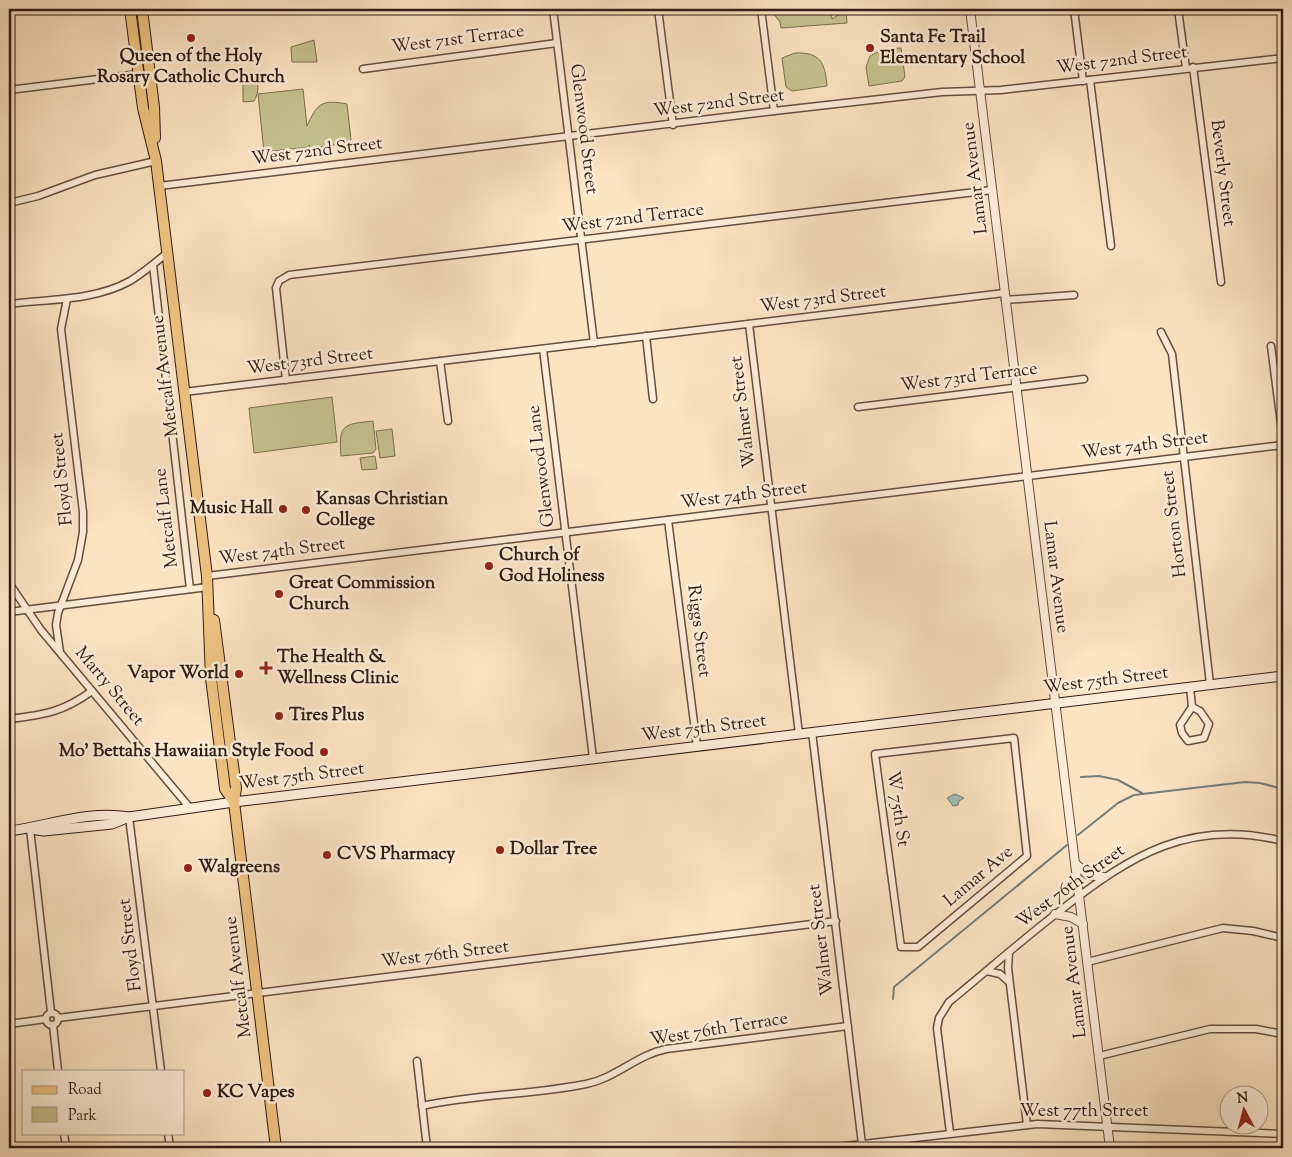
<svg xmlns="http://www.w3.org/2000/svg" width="1292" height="1157" font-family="'Sorts Mill Goudy',serif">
<rect width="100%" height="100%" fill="#fbe4c2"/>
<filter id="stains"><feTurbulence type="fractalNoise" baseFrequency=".004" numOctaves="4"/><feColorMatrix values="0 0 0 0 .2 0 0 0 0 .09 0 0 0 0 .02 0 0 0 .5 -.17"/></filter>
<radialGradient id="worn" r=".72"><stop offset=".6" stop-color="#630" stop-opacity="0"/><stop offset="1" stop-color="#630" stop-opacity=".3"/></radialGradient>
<g fill="#c5c28e" stroke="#7b7050">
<polygon points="774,9 831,9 832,19 846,10 847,23 781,28 780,22 773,13"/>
<polygon points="314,40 317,62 292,62 291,47"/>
<polygon points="901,48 905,77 902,81 869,86 866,67 870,56 883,49"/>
<path d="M795,53C820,52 825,62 827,86L792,91L786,87L782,58Z"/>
<path d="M243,81H256C260,87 257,96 254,101L243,102Z"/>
<path d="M303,89L307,126C317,104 321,99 347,104L351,140L348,143L310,148L309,145V147L264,152L258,94Z"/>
<polygon points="332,397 337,442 254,453 249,408"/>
<path d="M373,421L376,449L373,453L341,456C338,424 344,424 373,421Z"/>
<polygon points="392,429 395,456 380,458 376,431"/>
<polygon points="375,456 377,469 362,470 360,458"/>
</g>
<polygon fill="#9fbeb8" stroke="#737e76" points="955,794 964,798 959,801 958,805 953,806 947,798"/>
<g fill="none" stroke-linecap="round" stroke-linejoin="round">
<g stroke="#737e76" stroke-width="2">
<polyline points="1081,777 1099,776 1118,780 1142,793"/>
<polyline points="1078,835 1118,803 1134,795 1245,782 1260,783 1283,789"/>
<polyline points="893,999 894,987 1067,845"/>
</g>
<defs>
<g id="minor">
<polyline points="553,9 594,343"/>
<polyline points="658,9 673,125"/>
<polyline points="761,9 774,111"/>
<polyline points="1074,9 1083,81"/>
<polyline points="1178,9 1186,68"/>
<polyline points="1193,67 1221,282"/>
<polyline points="363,69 557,43"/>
<polyline points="1090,80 1111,246"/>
<polyline points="9,90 139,74"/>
<polyline points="159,186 774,111 942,92 1001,90 1283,58"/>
<polyline points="9,203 38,196 95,175 156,161"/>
<polyline points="153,265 190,589"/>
<polyline points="1005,300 1074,295"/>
<path d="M9,304C48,299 94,301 130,281C143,273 155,263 167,253"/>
<polyline points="749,324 799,734"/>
<polyline points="1161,332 1172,354 1210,684"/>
<polyline points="646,336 653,399"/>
<polyline points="1271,346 1283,439"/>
<polyline points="543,349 593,758"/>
<polyline points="440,361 448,421"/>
<polyline points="286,380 276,288 279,281 289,275 992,190"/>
<polyline points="184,392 1004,293"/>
<polyline points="858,407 1084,379"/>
<polyline points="668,520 697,746"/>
<polyline points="207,576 1283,445"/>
<polyline points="9,583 41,630 190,808"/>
<polyline points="9,612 208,587"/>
<polyline points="60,652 56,625 58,613 78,560 83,532 83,512 61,329 67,299"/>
<polyline points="1190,687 1192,707"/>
<polygon points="1192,707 1200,711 1209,724 1204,738 1188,741 1182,733 1180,725"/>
<path d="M9,719C44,715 63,712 92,691"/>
<polyline points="812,732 862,1144"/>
<polygon points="1014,738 1027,856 918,947 901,947 875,754"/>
<polyline points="129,817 161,1071"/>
<polyline points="30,829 51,1012"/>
<polyline points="1009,953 1008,968 1027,1125"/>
<polyline points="1087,962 1223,928 1253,931 1283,938"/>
<polyline points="987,971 1000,974 1009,982"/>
<circle cx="52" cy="1019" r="6"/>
<polyline points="58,1018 836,921"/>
<polyline points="9,1024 46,1019"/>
<polyline points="53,1025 58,1071"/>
<polyline points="1099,1056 1210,1029 1256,1029 1283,1034"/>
<polyline points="417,1061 427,1148"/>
<path d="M422,1106C476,1094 532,1095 586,1084C616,1078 637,1055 666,1049L848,1026"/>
<polyline points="64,1133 66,1148"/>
<polyline points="168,1133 170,1148"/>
<path d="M950,1133L937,1028L939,1018L949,1002C987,971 1023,939 1061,910C1131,855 1190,818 1283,841"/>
<polyline points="828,1148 1037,1124 1283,1134"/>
</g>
<g id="tertiary">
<polyline points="970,9 1110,1148"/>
<polyline points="1076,864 1088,875 1104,877"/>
<polyline points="1055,914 1071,917 1083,924"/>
</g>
<g id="secondary">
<polyline points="30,829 44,831 112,824 129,817 234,802 1283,676"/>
<path d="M9,831C48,826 88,810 129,817"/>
</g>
<g id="primary">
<polyline points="130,9 143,108 156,161 207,576 211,678 225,789 234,802"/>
<polyline points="142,9 154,107 155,138"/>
<polyline points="214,620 236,788 234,802 276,1148"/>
</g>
</defs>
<use href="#minor" stroke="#644f3f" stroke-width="9"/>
<use href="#tertiary" stroke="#644f3f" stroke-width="10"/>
<use href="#secondary" stroke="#311d13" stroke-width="11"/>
<use href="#primary" stroke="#311d13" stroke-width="12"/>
<use href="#minor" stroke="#fcedd7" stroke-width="6"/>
<use href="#tertiary" stroke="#fcedd7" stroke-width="8"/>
<use href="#secondary" stroke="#fcedd7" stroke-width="9"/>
<use href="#primary" stroke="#eec281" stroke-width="10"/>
</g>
<g fill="#8f2418" stroke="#fcedd7" stroke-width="2">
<circle cx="191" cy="38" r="5"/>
<circle cx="870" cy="48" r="5"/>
<circle cx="283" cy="509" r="5"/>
<circle cx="306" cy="510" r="5"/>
<circle cx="489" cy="566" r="5"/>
<circle cx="279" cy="594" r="5"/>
<path d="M263.5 660.5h5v5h5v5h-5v5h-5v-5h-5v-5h5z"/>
<circle cx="239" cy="674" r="5"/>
<circle cx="279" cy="716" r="5"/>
<circle cx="324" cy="752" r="5"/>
<circle cx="500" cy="850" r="5"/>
<circle cx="327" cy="855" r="5"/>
<circle cx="188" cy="868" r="5"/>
<circle cx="207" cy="1093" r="5"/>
</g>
<g text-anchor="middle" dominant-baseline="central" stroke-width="5" stroke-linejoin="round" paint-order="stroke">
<g font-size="18" font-weight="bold" fill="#311d13" stroke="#fcedd7" text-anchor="start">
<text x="880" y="38">Santa Fe Trail<tspan x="880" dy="21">Elementary School</tspan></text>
<text x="191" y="57" text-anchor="middle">Queen of the Holy<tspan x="191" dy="21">Rosary Catholic Church</tspan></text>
<text x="316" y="500">Kansas Christian<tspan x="316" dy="21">College</tspan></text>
<text x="273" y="509" text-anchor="end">Music Hall</text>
<text x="499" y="556">Church of<tspan x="499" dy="21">God Holiness</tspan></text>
<text x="289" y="584">Great Commission<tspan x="289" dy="21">Church</tspan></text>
<text x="277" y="658">The Health &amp;<tspan x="277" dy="21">Wellness Clinic</tspan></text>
<text x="229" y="674" text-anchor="end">Vapor World</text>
<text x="289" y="716">Tires Plus</text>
<text x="314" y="752" text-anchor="end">Mo' Bettahs Hawaiian Style Food</text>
<text x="510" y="850">Dollar Tree</text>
<text x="337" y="855">CVS Pharmacy</text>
<text x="198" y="868">Walgreens</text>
<text x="217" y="1093">KC Vapes</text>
</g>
<g font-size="18" fill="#311d13" stroke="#fcedd7">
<text transform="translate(458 40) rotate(-7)">West 71st Terrace</text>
<text transform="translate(1122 61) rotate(-7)">West 72nd Street</text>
<text transform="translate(719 104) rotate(-7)">West 72nd Street</text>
<text transform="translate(583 129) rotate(83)">Glenwood Street</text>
<text transform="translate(317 152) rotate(-7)">West 72nd Street</text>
<text transform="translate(1222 173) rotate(83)">Beverly Street</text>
<text transform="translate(976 178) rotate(-97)">Lamar Avenue</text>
<text transform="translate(633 219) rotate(-7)">West 72nd Terrace</text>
<text transform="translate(823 300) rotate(-7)">West 73rd Street</text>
<text transform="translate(310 362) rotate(-7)">West 73rd Street</text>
<text transform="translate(166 376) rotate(-97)">Metcalf Avenue</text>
<text transform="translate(969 378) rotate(-7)">West 73rd Terrace</text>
<text transform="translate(744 412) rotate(-97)">Walmer Street</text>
<text transform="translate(1145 446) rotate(-7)">West 74th Street</text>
<text transform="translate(542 466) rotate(-97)">Glenwood Lane</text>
<text transform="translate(63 479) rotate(-96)">Floyd Street</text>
<text transform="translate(744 496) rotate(-7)">West 74th Street</text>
<text transform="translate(167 518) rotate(-97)">Metcalf Lane</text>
<text transform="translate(1175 524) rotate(-97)">Horton Street</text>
<text transform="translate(282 552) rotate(-7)">West 74th Street</text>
<text transform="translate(1055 577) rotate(83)">Lamar Avenue</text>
<text transform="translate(698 631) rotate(83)">Riggs Street</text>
<text transform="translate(1106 681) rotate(-7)">West 75th Street</text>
<text transform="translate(109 687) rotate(50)">Marty Street</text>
<text transform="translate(704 729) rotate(-7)">West 75th Street</text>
<text transform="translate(302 777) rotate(-7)">West 75th Street</text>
<text transform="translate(897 809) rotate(82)">W 75th St</text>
<text transform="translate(979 877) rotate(-40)">Lamar Ave</text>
<text transform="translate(1071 887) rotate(-36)">West 76th Street</text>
<text transform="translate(822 940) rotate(-97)">Walmer Street</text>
<text transform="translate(131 945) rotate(-97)">Floyd Street</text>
<text transform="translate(445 955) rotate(-7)">West 76th Street</text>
<text transform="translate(239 977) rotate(-97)">Metcalf Avenue</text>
<text transform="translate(1075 982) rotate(-97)">Lamar Avenue</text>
<text transform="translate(719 1030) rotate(-9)">West 76th Terrace</text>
<text x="1084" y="1112">West 77th Street</text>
</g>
</g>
<rect width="1292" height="1157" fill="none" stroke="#fbe4c2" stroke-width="30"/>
<rect x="10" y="10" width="1272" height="1137" fill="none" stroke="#311d13" stroke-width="2.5"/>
<rect x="15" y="15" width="1262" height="1127" fill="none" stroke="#311d13"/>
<rect x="22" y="1070" width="162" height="65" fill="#fcedd7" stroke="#ab9a89"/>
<rect x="32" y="1086" width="25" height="8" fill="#eec281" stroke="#ab9a89"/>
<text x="68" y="1094" font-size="15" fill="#311d13">Road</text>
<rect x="32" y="1107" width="25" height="15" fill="#c5c28e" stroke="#ab9a89"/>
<text x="68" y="1120" font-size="15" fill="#311d13">Park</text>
<g transform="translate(1244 1110) rotate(353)"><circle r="24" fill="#fcedd7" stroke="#ab9a89"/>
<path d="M0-4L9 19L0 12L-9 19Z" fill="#8f2418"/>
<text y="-8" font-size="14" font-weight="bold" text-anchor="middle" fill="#311d13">N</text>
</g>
<rect width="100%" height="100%" filter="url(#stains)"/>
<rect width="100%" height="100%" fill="url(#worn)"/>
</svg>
